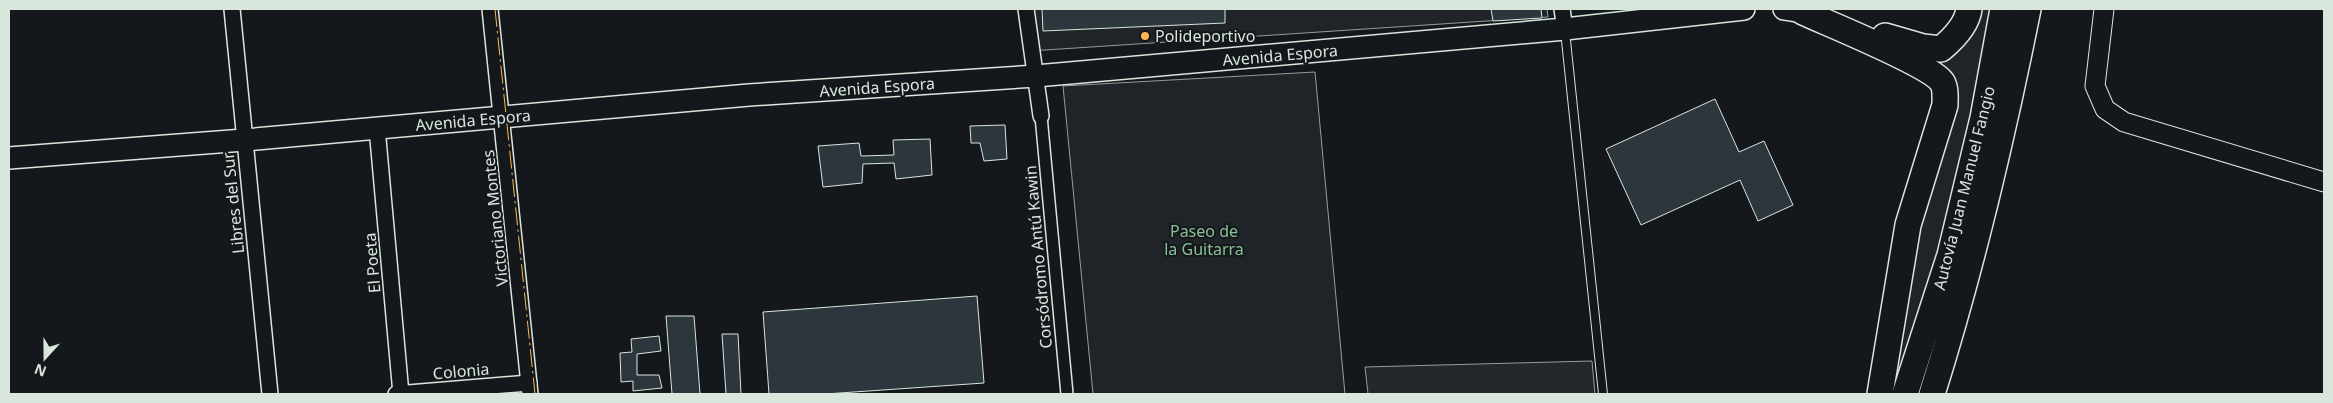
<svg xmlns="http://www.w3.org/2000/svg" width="2333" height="403" font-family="'Noto Sans',sans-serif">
<rect width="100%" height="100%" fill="#14181c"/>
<g fill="#202428" stroke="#939e99">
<polygon points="1027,9 1547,9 1548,17 1030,51"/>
<polygon points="1976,9 1992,9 1986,55 1936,261 1895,394 1888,394 1907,280 1952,83 1946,68 1871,37 1925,53"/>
<polygon points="1315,72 1345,394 1093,394 1063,86"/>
</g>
<polygon fill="#24282b" stroke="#939e99" points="1592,361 1595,394 1368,394 1365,367"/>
<g fill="#2c363c" stroke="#d8e6dc">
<polygon points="1042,9 1225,9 1225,23 1043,31"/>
<polygon points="1491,9 1541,9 1542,18 1493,21"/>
<polygon points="1715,99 1739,152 1764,141 1793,205 1758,221 1740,180 1641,225 1606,149"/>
<polygon points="1005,125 1007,159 984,161 980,143 971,143 970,126"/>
<polygon points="930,139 932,175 896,179 894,163 863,164 862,183 823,187 818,146 859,143 861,156 894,155 893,140"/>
<polygon points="977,296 984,383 825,394 769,394 763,312"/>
<polygon points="666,316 694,316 700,394 672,394"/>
<polygon points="722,334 738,334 741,394 726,394"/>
<polygon points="659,336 661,351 637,354 637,375 659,375 662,388 633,391 633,381 621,382 620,353 632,352 631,339"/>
</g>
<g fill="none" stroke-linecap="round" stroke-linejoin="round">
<defs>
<polyline id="service" points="1565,31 1603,394"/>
<polyline id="pedestrian" points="1041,116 1067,394"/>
<g id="minor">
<polyline points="232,9 270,394"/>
<polyline points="490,9 530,394"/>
<polyline points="1026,9 1041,116"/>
<polyline points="1562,9 1565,29"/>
<polyline points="377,128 401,394"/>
<polyline points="396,394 529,383"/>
</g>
<polyline id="tertiary" points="2104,9 2095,86 2105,109 2124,122 2324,182"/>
<g id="secondary">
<polyline points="1784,9 1803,12"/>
<polyline points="9,158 244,140 749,95 1036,76 1565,29 1744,9"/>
</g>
<g id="trunk">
<path d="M1803,12C1829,24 1929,64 1942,82C1946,88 1945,98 1945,105L1908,225L1880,394"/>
<path d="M1885,36L1923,47L1941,49C1953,39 1967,25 1969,9"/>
<polyline points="1905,394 1950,255 1983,118 2003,9"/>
<path d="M1932,394C1972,267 2002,139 2028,9"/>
</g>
</defs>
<use href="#service" stroke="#d8e6dc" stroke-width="10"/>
<use href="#pedestrian" stroke="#d8e6dc" stroke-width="14"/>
<use href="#minor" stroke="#d8e6dc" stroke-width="18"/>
<use href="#tertiary" stroke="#d8e6dc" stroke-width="21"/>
<use href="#secondary" stroke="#d8e6dc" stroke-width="24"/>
<use href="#trunk" stroke="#d8e6dc" stroke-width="28"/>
<use href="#service" stroke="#14181c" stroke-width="8"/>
<use href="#pedestrian" stroke="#14181c" stroke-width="11"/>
<use href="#minor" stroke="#14181c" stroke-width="15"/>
<use href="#tertiary" stroke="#14181c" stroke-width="19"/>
<use href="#secondary" stroke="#14181c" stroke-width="21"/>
<use href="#trunk" stroke="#14181c" stroke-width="25"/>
<polyline stroke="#ffb74d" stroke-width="1" stroke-dasharray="18 4 2.5 4" stroke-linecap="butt" points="495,9 535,394"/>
</g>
<circle fill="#ffb74d" stroke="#14181c" stroke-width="2" cx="1145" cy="36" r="5"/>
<g text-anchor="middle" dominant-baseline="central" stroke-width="4" stroke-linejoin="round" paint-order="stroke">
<g font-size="16" fill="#d8e6dc" stroke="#14181c" text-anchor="start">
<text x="1155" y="36">Polideportivo</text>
</g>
<g font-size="16" fill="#d8e6dc" stroke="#14181c">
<text transform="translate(1280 55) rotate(-5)">Avenida Espora</text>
<text transform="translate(877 87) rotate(-4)">Avenida Espora</text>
<text transform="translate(473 120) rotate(-5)">Avenida Espora</text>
<text transform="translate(1964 188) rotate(-76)">Autovía Juan Manuel Fangio</text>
<text transform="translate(233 203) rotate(-96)">Libres del Sur</text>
<text transform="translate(495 218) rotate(-96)">Victoriano Montes</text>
<text transform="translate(1038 257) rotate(-95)">Corsódromo Antú Kawin</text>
<text transform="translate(372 263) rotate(-95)">El Poeta</text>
<text transform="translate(461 371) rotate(-5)">Colonia</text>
</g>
<g font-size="16" fill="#8ac095" stroke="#14181c">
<text x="1204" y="231">Paseo de<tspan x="1204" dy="18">la Guitarra</tspan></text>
</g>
</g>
<rect width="2333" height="403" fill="none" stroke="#d8e6dc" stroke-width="20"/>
<g transform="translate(45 358) rotate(201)" stroke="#14181c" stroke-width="4" paint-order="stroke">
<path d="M0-4L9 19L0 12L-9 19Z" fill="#d8e6dc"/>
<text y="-8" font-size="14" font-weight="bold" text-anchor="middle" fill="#d8e6dc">N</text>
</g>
</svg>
